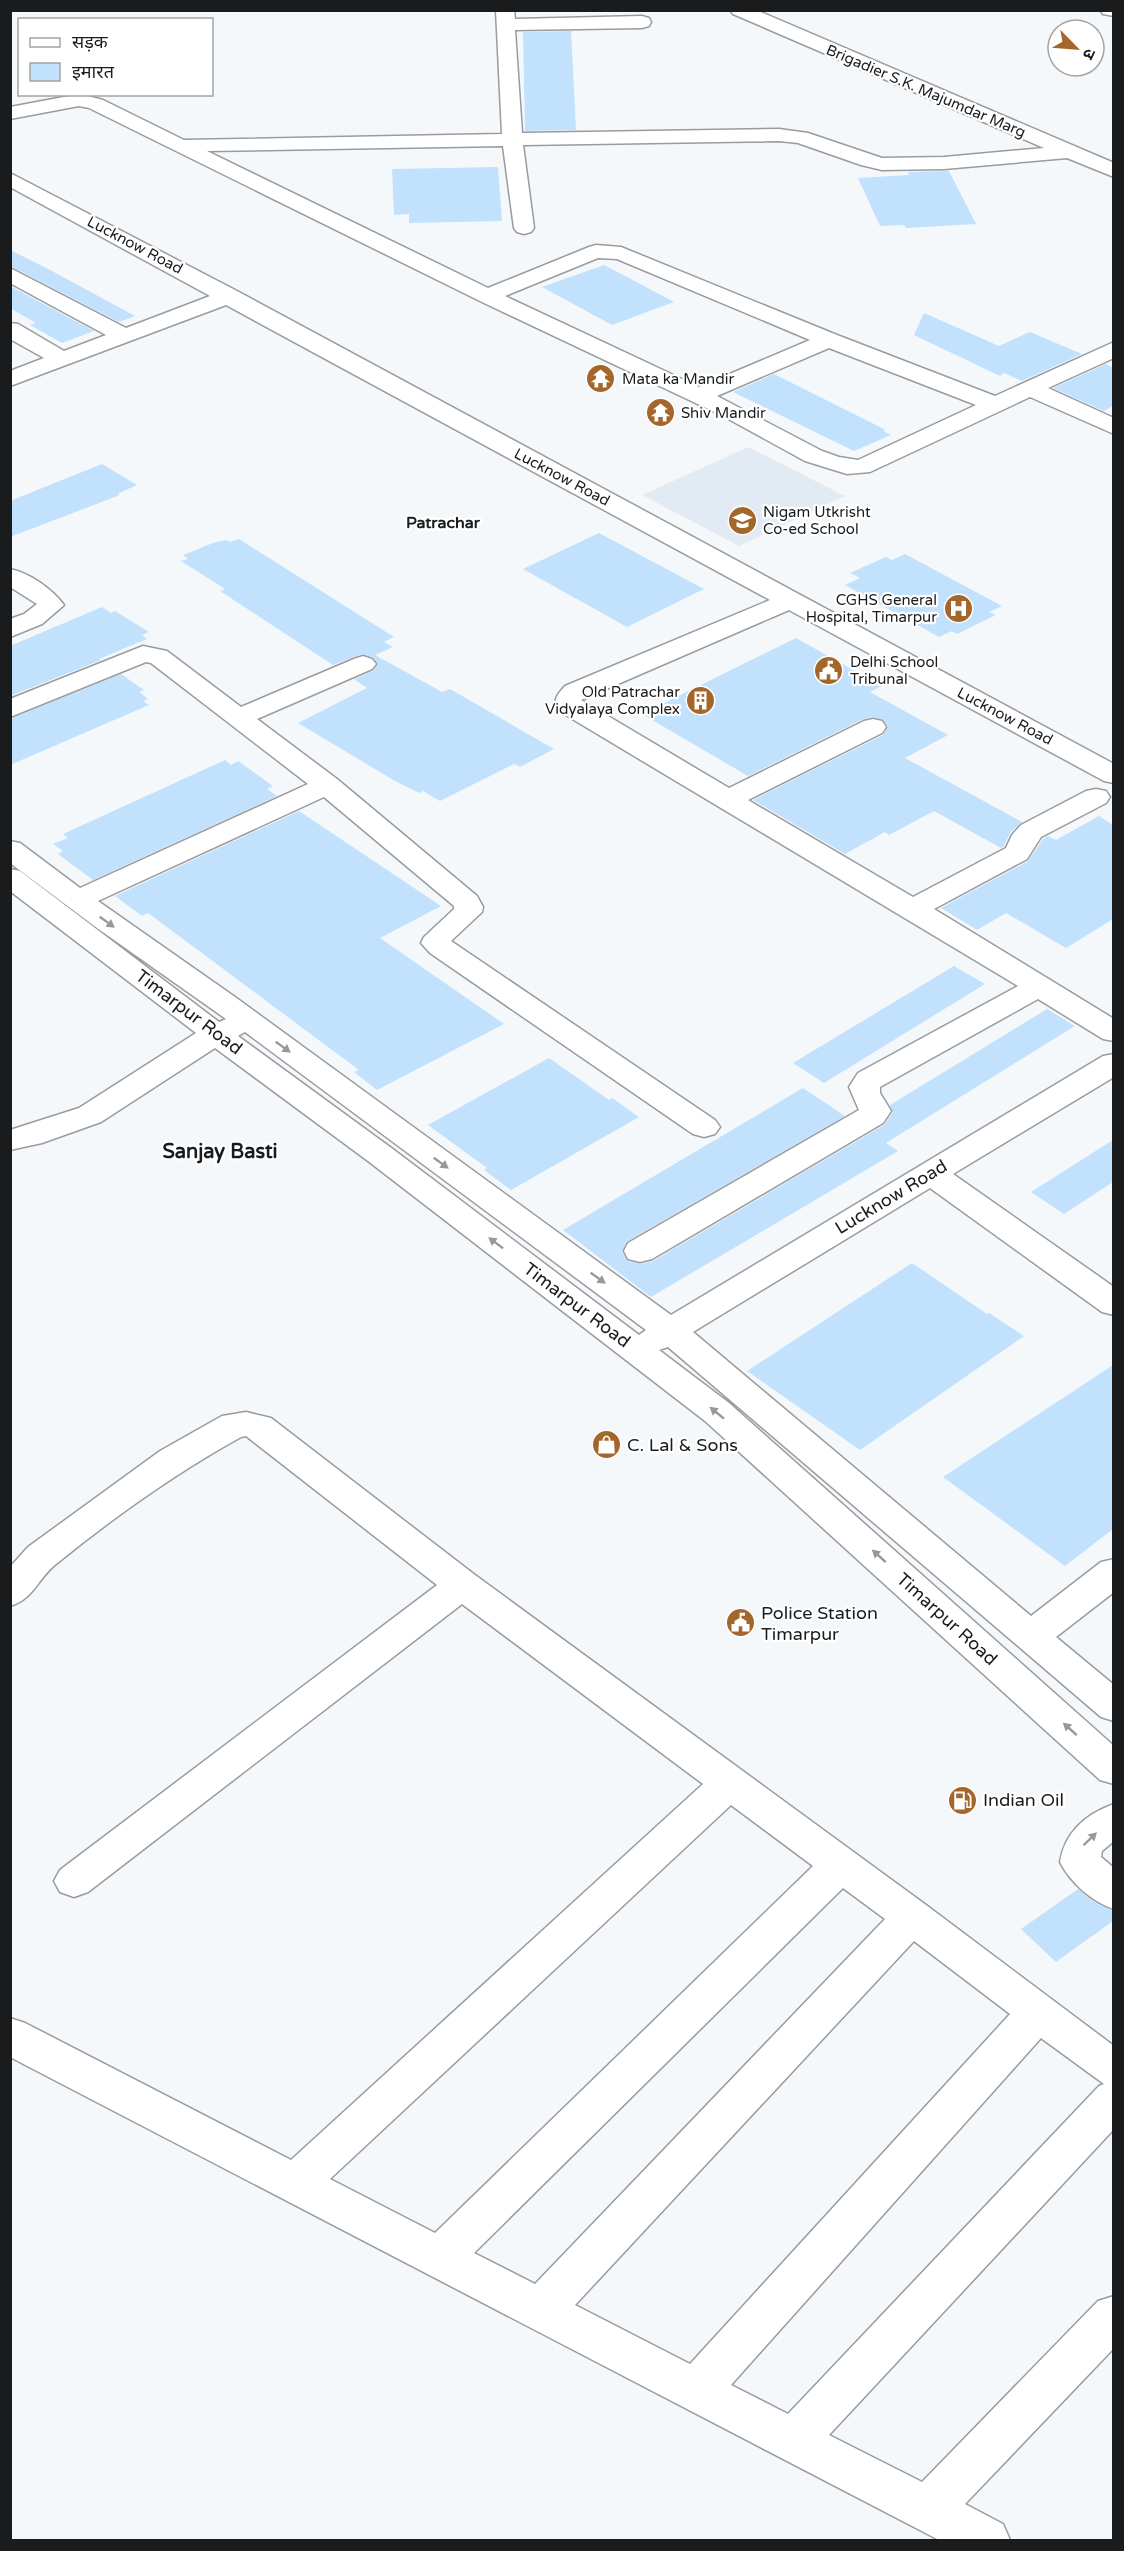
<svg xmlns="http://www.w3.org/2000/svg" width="1124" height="2551" font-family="'Varela Round','Noto Sans Devanagari',sans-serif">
<rect width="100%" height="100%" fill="#f5f8fb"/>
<polygon fill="#e2ebf3" points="748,447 845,496 739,546 642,495"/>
<g fill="#c1e1fd">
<polygon points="571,31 576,130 525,131 523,32"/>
<polygon points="498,167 502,221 409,223 409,214 394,215 392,169"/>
<polygon points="949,171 976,224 906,228 904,225 880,226 858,178 909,175 908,172"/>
<polygon points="10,250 52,271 135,316 119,322 10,266"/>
<polygon points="604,265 627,277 674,302 612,325 542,287"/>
<polygon points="10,286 94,331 62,343 30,325 36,323 10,308"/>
<polygon points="924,313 999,346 1030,332 1082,354 1022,381 1004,373 1000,376 914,335"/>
<polygon points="1106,364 1113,368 1113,406 1104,411 1053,388"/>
<polygon points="774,374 886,430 883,431 891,435 854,451 733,392"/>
<polygon points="102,464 137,485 117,494 120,495 10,537 10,501"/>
<polygon points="599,533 704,589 627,627 523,569"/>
<polygon points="239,539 394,637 384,642 393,647 375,655 442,692 450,689 554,749 520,767 514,764 440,801 423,791 419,793 395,781 298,723 367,688 354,679 373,671 378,664 373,657 362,654 333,665 220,591 225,589 181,561 188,559 183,555 213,543 226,540 230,542"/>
<polygon points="905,554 1002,606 989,612 996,615 957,634 952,631 939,637 845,585 860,578 850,573 886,557 892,560"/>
<polygon points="102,607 111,613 115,611 149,632 142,635 147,639 99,659 101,660 10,696 10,646"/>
<polygon points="796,638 882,686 870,692 948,735 905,758 1022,822 1010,833 1004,846 1001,848 934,811 889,835 885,832 845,854 753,800 883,735 888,726 882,719 873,717 863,719 748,776 642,714"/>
<polygon points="121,674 144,690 139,692 148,699 143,701 149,705 10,765 10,719"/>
<polygon points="225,760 231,765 238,761 273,786 267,789 277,796 93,880 58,854 63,851 53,844 68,838 63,834"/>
<polygon points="299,811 441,906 380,938 504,1024 377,1090 354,1072 359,1070 148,913 142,916 115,896"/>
<polygon points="1099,816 1113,825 1113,919 1066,948 1006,913 977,930 941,908 1028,861 1043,839 1048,836 1056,840"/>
<polygon points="954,966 985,984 824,1083 793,1063"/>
<polygon points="1047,1009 1075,1026 886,1143 898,1151 651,1297 563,1230 803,1088 845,1116 626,1242 622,1252 627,1261 641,1264 653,1261 884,1125 893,1112 890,1105"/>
<polygon points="549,1058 609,1100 612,1098 639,1117 511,1190 484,1170 487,1168 428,1125"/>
<polygon points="1113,1140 1113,1182 1064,1214 1031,1192"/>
<polygon points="912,1263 987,1314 989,1313 1024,1336 860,1450 747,1371"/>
<polygon points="1113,1365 1113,1529 1065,1566 943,1477"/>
<polygon points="1078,1889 1096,1903 1113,1911 1113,1921 1056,1962 1021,1929"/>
</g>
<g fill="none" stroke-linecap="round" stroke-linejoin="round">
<defs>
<g id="minor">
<path d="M496,10H514L515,19L642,16L649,18L651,22L649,26L642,28L515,30L522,133L779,129L808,133L882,158L944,157L1044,148L733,14L730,10H756L1114,163V177L1067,158L944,169L882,170L861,165L798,143L779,141L523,145L534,228L531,232L524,234L517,232L514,228L503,146L207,151L488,288L589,247L596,245L621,247L837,335L995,396L1114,342V358L1048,388L1114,418V434L1030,397L870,472L847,474L805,461L723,416L484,303L89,108L79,106L10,119V107L80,94L103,100L184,140L502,134ZM598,258L617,259L810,340L699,387L505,296ZM829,348L976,405L858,460L839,457L822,451L717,396Z"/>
<polygon points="1100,10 1114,10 1114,16 1103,14"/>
<path d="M10,173L237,291L1114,764V783L1104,781L789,610L581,700L729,788L864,721L873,719L882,721L886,727L882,733L748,800L913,897L1006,848L1012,835L1021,825L1086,791L1096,789L1106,791L1110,797L1106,803L1041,837L1027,859L934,909L1114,1019V1041L1103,1039L1038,999L880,1087V1093L891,1111L883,1123L652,1259L640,1262L628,1259L624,1251L628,1243L859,1110L849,1087L858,1073L1018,986L559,711C552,700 557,695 565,686L770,600L226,305L10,386V371L44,358L10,339V323L18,324L64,351L106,335L10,283V268L126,328L210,296L10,187Z"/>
<path d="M10,569C30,573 52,589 64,605L42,624L10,637V619L24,614L37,604L10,587Z"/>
<path d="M143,646L167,651L241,707L354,659L363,656L372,659L376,664L372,669L257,719L337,779L477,896L483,907L482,912L451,941L715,1120L720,1127L715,1134L704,1137L693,1134L430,953L421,943L424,937L454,909V906L324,797L98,901L235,997L671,1315L1103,1056L1114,1054V1077L953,1174L1114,1287V1315L1102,1312L930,1188L693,1332L1031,1616L1101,1562L1114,1559V1592L1056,1637L1114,1685V1721L1101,1717L668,1347L659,1350L729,1403L1114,1746V1784L1100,1780L705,1421L368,1161L215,1048L101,1122L42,1143L10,1150V1130L79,1108L196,1033L10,891V869L20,871L219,1022L226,1019L97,928L10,863V841L20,843L80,888L308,784L151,663L146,662L10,717V699ZM245,1032L646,1330L639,1335L390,1147L238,1036Z"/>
<path d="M246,1412L271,1418L475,1575L926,1905L1114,2046V2129L829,2435L922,2482L1098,2301L1114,2296V2348L965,2504L1003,2524L1010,2540H939L10,2057V2018L25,2023L291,2160L703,1784L462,1604L88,1892L74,1897L60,1892L54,1881L60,1870L437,1585L246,1436L241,1437C176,1473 114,1517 56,1564C38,1578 34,1599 10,1606V1567L28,1547L160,1451L222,1416ZM731,1805L813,1866L435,2233L330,2179ZM843,1888L885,1919L535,2284L474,2253ZM914,1941L1010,2014L690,2364L575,2305ZM1041,2038L1104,2084L1099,2086L788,2414L731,2385Z"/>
<path d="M1114,1804V1841L1102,1851L1101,1857L1114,1868V1909C1092,1902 1070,1882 1060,1862C1065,1832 1086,1814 1114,1804Z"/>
</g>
</defs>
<use href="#minor" stroke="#999b9e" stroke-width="3"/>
<use href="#minor" fill="#fff" fill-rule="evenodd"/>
</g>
<defs><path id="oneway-solid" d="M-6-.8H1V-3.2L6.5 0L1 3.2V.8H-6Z" transform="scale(1.5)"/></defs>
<g fill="#989899">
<use href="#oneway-solid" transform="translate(107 922) rotate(36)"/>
<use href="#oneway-solid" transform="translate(283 1047) rotate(36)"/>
<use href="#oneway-solid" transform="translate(441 1163) rotate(36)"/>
<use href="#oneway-solid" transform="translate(496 1243) rotate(-143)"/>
<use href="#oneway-solid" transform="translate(598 1278) rotate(36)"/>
<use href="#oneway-solid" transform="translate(717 1413) rotate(-141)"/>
<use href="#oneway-solid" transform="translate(879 1556) rotate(-138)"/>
<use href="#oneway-solid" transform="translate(1070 1729) rotate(-138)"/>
<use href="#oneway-solid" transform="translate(1090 1839) rotate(-44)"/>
</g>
<defs>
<symbol id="temple-disc" viewBox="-11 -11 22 22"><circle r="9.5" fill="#a4672b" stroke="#fff"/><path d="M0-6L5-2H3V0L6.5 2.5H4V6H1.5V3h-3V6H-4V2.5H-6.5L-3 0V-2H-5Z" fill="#fff"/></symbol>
<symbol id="school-disc" viewBox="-11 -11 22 22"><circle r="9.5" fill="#a4672b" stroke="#fff"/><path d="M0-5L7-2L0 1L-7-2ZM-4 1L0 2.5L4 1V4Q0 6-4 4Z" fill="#fff"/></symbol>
<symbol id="hospital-disc" viewBox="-11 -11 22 22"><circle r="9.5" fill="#a4672b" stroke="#fff"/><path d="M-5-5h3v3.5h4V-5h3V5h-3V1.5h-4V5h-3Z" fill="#fff"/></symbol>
<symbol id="civic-disc" viewBox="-11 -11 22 22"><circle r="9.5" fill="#a4672b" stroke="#fff"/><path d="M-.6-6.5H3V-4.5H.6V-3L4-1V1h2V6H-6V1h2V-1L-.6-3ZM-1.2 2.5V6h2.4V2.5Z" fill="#fff"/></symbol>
<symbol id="building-disc" viewBox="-11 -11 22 22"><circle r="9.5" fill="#a4672b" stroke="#fff"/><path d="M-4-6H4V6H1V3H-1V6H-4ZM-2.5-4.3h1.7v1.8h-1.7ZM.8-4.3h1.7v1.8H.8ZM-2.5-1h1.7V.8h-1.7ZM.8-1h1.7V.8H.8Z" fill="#fff"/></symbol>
<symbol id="shop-disc" viewBox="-11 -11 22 22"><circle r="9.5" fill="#a4672b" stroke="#fff"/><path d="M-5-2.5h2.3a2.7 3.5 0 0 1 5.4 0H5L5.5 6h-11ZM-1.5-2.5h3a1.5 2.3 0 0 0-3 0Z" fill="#fff"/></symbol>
<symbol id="fuel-disc" viewBox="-11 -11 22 22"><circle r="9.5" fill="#a4672b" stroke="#fff"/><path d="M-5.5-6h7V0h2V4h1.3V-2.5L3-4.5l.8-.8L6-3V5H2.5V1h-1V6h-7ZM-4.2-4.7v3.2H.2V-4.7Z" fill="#fff"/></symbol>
</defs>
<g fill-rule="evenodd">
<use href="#temple-disc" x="584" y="362" width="33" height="33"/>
<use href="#temple-disc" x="644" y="396" width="33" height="33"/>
<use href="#school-disc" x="726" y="504" width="33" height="33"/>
<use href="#hospital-disc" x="942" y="592" width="33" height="33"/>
<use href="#civic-disc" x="812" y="654" width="33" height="33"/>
<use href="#building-disc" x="684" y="684" width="33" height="33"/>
<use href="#shop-disc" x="590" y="1428" width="33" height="33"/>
<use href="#civic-disc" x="724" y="1606" width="33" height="33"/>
<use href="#fuel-disc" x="946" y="1784" width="33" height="33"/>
</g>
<g text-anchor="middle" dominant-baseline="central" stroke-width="4.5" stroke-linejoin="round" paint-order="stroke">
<g font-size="15" fill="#1a1b1c" stroke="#fff">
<text transform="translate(926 91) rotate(23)">Brigadier S.K. Majumdar Marg</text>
<text transform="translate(135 245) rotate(28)">Lucknow Road</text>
<text transform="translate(562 477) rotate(28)">Lucknow Road</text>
<text transform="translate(1005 716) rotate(28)">Lucknow Road</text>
</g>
<g font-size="15" fill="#1a1b1c" stroke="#fff" text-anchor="start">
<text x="622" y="379">Mata ka Mandir</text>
<text x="681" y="413">Shiv Mandir</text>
<text x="763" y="512">Nigam Utkrisht<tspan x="763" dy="17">Co-ed School</tspan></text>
<text x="937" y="600" text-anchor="end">CGHS General<tspan x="937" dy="17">Hospital, Timarpur</tspan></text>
<text x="850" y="662">Delhi School<tspan x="850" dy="17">Tribunal</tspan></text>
<text x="680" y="692" text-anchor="end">Old Patrachar<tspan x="680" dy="17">Vidyalaya Complex</tspan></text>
</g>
<g font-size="16" font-weight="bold" fill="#1a1b1c" stroke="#fff">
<text x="443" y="523">Patrachar</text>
</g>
<g font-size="18" fill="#1a1b1c" stroke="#fff">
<text transform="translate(189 1012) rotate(37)">Timarpur Road</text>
<text transform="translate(891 1197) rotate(-31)">Lucknow Road</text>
<text transform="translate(577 1305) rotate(37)">Timarpur Road</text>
<text transform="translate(947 1619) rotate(42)">Timarpur Road</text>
</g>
<g font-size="18" fill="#1a1b1c" stroke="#fff" text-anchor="start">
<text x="627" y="1445">C. Lal &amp; Sons</text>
<text x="761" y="1613">Police Station<tspan x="761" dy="21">Timarpur</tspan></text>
<text x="983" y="1800">Indian Oil</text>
</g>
<g font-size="20" font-weight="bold" fill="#1a1b1c" stroke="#fff">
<text x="220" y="1152">Sanjay Basti</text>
</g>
</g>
<rect width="1124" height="2551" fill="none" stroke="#1a1b1c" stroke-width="24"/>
<rect x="18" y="18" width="195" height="78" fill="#ffffff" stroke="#a3a4a4" stroke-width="1.5"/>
<rect x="30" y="38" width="30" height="9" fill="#ffffff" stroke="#a3a4a4" stroke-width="1.5"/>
<text x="72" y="48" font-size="18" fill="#1a1b1c">सड़क</text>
<rect x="30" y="63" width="30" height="18" fill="#c1e1fd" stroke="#a3a4a4" stroke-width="1.5"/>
<text x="72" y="78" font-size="18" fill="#1a1b1c">इमारत</text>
<g transform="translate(1076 48) rotate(115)"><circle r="28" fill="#ffffff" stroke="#a3a4a4" stroke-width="1.5"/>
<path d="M0-4.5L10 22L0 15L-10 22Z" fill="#a4672b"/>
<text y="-9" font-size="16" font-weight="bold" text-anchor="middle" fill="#1a1b1c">उ</text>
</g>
</svg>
